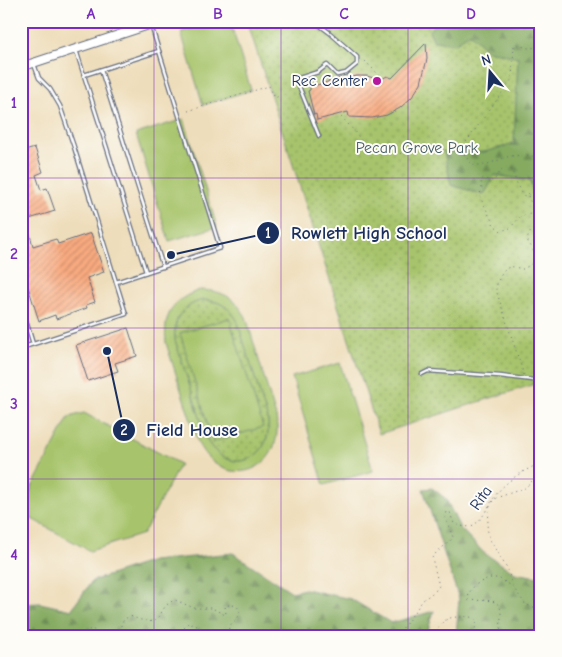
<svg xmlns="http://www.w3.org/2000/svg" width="562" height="657" font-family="'Comic Neue',sans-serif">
<defs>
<pattern id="grass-dots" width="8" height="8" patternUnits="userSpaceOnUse" patternTransform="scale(1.25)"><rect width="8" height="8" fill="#a7c46c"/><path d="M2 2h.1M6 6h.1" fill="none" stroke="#87a05c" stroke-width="1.8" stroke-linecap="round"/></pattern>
<pattern id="forest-firs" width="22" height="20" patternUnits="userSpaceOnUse" patternTransform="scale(1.25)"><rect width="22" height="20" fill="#85aa60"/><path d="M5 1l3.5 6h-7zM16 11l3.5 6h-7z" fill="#6c8b52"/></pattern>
<pattern id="building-hatch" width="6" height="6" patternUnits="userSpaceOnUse" patternTransform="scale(1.25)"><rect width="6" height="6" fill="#f9aa7f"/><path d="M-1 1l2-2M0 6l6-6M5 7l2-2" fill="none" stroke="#c98b6b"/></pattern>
</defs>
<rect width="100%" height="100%" fill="#fdfcf7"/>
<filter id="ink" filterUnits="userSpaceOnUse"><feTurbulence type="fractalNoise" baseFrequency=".02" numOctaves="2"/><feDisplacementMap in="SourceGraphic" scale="10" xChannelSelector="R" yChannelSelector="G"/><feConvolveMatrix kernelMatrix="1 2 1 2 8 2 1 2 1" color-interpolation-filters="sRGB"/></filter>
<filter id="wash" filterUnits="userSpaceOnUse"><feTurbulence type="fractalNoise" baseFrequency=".0096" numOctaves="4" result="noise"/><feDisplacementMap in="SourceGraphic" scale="20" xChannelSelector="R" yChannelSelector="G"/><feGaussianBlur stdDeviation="1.12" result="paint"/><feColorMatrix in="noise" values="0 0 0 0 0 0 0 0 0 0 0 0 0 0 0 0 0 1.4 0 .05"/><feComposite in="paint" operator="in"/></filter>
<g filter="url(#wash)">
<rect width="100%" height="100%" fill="#eeddba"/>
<g fill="url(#grass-dots)" stroke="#617a65">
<polygon points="247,21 541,21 541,382 379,434"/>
<path d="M202,300C219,300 228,306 237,320L268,420C273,462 227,477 207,440L175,340C173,318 181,307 202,300Z"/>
</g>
<g fill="url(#forest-firs)" stroke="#506c5f">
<polygon points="437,21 541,21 541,205 536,205 530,181 495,175 484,195 451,185 444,152 484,152 514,144 518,57 488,51 469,33 455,44 434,41 429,31"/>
<polygon points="432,488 446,499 460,528 484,553 515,573 538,577 541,576 541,636 456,636 459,599 423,489"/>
<polygon points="233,553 292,592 305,589 351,599 391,623 434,611 426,636 21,636 21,604 40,603 71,610 92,581 152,561"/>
</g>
<g fill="#a7c46c" stroke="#617a65" fill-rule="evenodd">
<polygon points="217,21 230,21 251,90 203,105 181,32"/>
<polygon points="184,119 217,227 169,241 136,134"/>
<path d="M200,290C224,291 234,297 246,317L276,417C286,473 223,493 198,443L166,343C163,314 173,299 200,290ZM202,300C219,300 228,306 237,320L268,420C273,462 227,477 207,440L175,340C173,318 181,307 202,300Z"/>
<polygon points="229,318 263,427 213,442 180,333"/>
<polygon points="340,363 373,471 324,485 292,377"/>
<polygon points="84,413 180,464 143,534 90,551 21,513 21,508 69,417"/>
</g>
<g id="blocks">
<g fill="url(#building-hatch)">
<polygon points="426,43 427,59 421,83 412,97 400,108 387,115 372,118 349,117 348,112 317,120 316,114 314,115 308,91 310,90 310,87 341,78 342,81 352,79 352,77 357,76 367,76 380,80 387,76 392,78"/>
<polygon points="35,148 43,172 36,175 41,190 47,188 55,211 26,220 33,246 56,239 58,244 91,233 104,272 87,278 95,302 86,305 87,308 56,319 55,315 39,321 24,274 21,275 21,152"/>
<polygon points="128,328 137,356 115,363 118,371 88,381 76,345"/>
</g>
</g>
</g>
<g filter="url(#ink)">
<use href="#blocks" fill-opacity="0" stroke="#656c7e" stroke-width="1"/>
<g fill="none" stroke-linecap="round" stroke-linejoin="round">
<defs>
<g id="lane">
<polyline points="314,21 330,33 357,57 357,64 346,73 337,75 327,65 318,72 296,79 319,136"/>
<polyline points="76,50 146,272"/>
<polyline points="101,70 163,267"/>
<polyline points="84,75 159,51"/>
<polyline points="116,282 220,248 151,25"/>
<polyline points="21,304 33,344"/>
<polyline points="21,348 126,314 74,147 60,106 50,89 39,78 34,64"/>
<polyline points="422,374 428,371 500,376 541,381"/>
</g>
<polyline id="secondary" points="21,67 161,21"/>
</defs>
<use href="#lane" stroke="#656c7e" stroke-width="5"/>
<use href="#secondary" stroke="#656c7e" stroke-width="10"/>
<g stroke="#656c7e" stroke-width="1" stroke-dasharray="1 4" stroke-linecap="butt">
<polyline points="365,61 381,77"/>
<polyline points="188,111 269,86 275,98 279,96"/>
<path d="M341,117C355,129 363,147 379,155L461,149L512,79L514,46L518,45L528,48L541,47"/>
<polyline points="461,150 472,165 485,165 510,156 527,155 541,158"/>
<polyline points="528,196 531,203 541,210"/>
<polyline points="532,263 538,279 541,280"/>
<path d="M524,375L496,290C496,283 503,268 510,267C515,266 519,269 523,269C525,268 528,266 530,265C540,256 532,249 527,240L529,234L538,223V215L535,213L521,216L510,228L501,231L494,225L479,195L482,190L481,180L484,178L487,180L493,181C500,175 499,166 511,169L521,193L524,196L541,188"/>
<polyline points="492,502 496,498 525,488 541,472"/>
<polyline points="490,506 487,528 490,540 508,570 512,585"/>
<polyline points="81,636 86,631 92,629 98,633 96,636"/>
<path d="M120,636C120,626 121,620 130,616C169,632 153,608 175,600L194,608H212L225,615L226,614L225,606C232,603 242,606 239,615C237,621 231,622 229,628C227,632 228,632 230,636"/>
<polyline points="178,636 188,623 197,626 208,636"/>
<path d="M397,636L423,600L436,590L439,586L432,558C437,550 449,544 453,537L445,517L447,512H450L453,522C479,539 486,506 498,492C510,478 525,470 541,463"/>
<path d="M434,636C441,623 444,617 459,617C466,617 470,616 476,619L477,621L475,629L470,636"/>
<path d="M506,636L501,633C500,626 501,620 501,613C501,595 478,602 468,600L469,593L475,585L488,578H498L512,586L526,605L541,609"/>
</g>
<use href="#lane" stroke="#fff" stroke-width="2.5"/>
<use href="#secondary" stroke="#fff" stroke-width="8"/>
</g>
</g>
<path fill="none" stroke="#7b2cbf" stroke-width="1" stroke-opacity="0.55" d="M154,21V636M281,21V636M408,21V636M21,178H541M21,328H541M21,479H541"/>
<circle fill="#b5179e" stroke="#fdfcf7" stroke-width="2" cx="377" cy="81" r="5"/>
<g text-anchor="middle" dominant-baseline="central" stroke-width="4" stroke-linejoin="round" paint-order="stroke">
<g font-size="16" fill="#1b2f5e" stroke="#fdfcf7" text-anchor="end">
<text x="367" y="81">Rec Center</text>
</g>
<g font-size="16" fill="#455c62" stroke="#fdfcf7">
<text x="417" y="148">Pecan Grove Park</text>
</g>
<g font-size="16" fill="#1b2f5e" stroke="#fdfcf7">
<text transform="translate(481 498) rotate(-55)">Rita</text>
</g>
</g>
<path fill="none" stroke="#1b2f5e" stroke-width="2" d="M171 255L268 233M107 351L124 430"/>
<g fill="#1b2f5e" stroke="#fdfcf7" stroke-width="2">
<circle cx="171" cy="255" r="5"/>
<circle cx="107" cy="351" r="5"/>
<circle cx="268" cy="233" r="12"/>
<circle cx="124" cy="430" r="12"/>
</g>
<g font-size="15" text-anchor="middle" font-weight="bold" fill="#fff">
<text x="268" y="238">1</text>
<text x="124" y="435">2</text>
</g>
<g font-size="18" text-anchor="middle" font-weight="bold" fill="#1b2f5e" stroke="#fdfcf7" stroke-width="4" stroke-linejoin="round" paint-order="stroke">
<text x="369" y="239">Rowlett High School</text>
<text x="192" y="436">Field House</text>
</g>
<rect width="562" height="657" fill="none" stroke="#fdfcf7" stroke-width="55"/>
<g transform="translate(490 72) rotate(342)" stroke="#fdfcf7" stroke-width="4" paint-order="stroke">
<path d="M0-4L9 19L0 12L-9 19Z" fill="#1b2f5e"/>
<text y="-8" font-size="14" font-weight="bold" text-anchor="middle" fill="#1b2f5e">N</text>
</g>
<rect x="28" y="28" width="506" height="602" fill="none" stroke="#7b2cbf" stroke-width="2"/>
<g font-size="16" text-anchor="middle" font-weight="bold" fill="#7b2cbf">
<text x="91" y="19">A</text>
<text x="218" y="19">B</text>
<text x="344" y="19">C</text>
<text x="471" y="19">D</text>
<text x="14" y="108">1</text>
<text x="14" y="259">2</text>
<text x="14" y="409">3</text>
<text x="14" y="560">4</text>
</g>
</svg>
